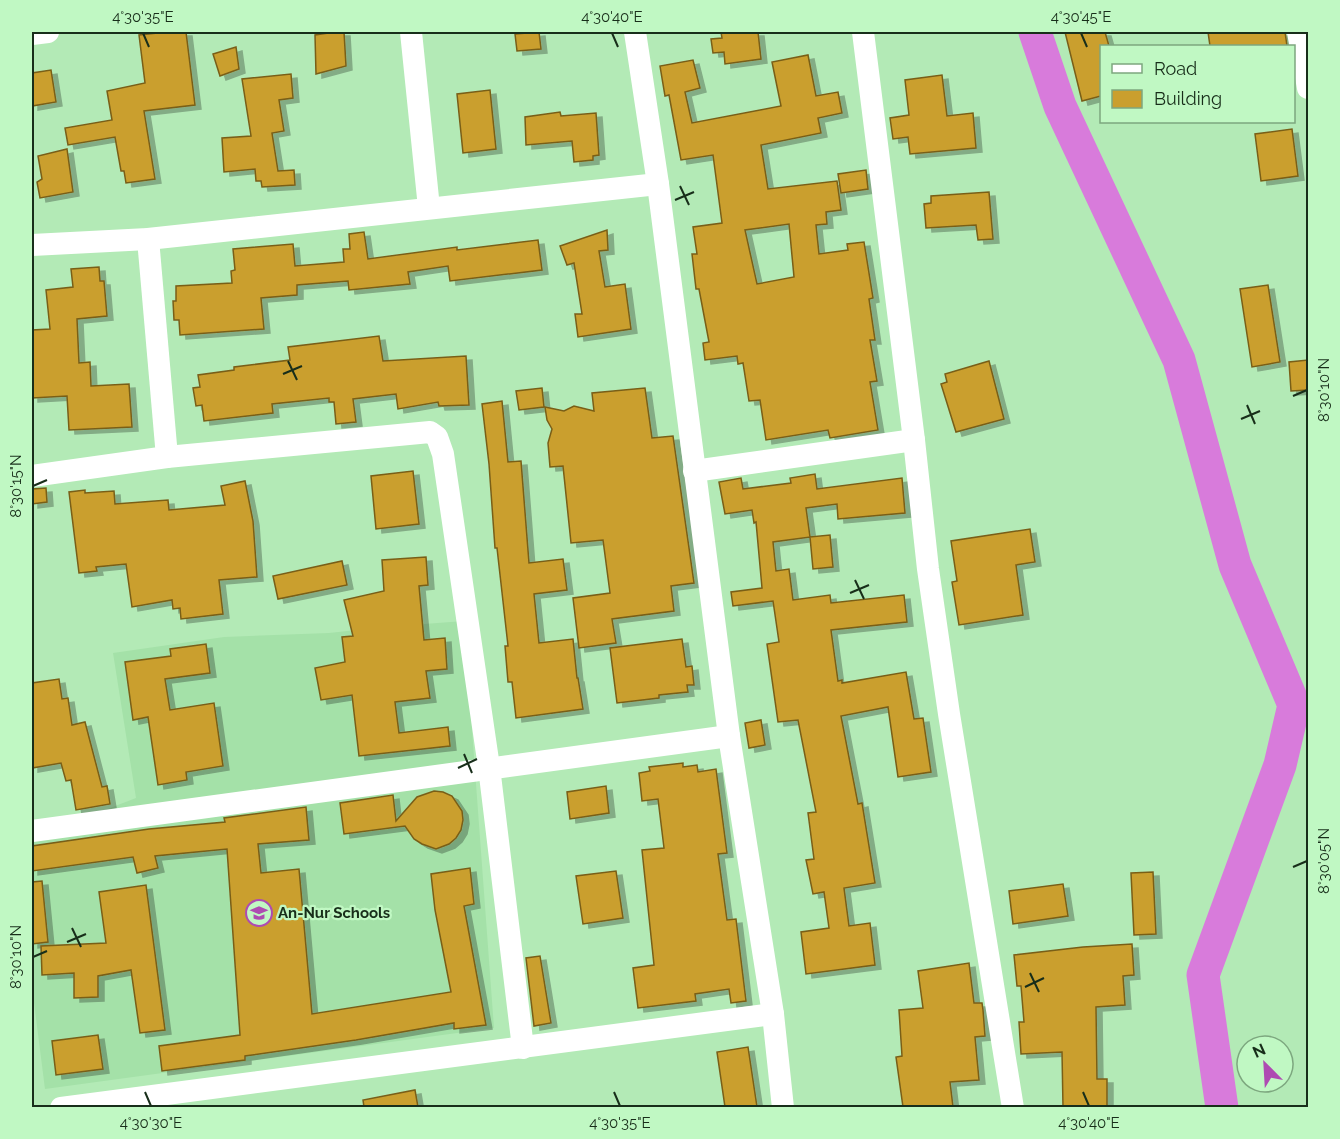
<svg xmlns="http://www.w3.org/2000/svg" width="1340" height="1139" font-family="Raleway,sans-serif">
<defs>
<filter id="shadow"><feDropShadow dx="6" dy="4" stdDeviation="0" flood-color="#0004"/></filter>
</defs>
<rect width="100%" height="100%" fill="#b3eab6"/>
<polygon fill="#a4e1a8" points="464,621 494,1028 45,1089 32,987 32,838 136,798 113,653 224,637 329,633 384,627"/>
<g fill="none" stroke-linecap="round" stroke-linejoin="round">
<polyline stroke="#d87bdb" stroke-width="33" points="1035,32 1060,106 1179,360 1235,565 1294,705 1280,765 1203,975 1222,1108"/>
</g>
<g fill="#ca9f2e" stroke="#795e19" stroke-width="1.5" fill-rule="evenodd" filter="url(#shadow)">
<polygon points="167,32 186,32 195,105 144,111 155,179 126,183 124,171 121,171 115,137 68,145 65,128 112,120 107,91 145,83 139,35"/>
<polygon points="335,32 344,32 346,66 316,74 315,35"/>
<polygon points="539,32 541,49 517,51 515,34"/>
<polygon points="721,32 758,32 761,59 725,64 724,52 713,53 711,39 722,38"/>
<polygon points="1065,32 1105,32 1109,46 1101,46 1101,96 1082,101"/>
<polygon points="1208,32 1285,32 1287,46 1210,46"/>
<polygon points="236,47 239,69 220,76 213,54"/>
<path d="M808,55L816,96L838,92L842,113L818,118L821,133L761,145L768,189L837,181L841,210L826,212L827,224L816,225L819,254L848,250L847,244L864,242L873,298L869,299L875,340H870L877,381L870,382L878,430L830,438L828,430L766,440L760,400L749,401L743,363L738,364L737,356L705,360L703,343L709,342L699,289H696L692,254H697L693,227L722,223L713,155L681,160L669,95L665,96L660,66L693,60L700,88L685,92L692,123L781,106L772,62ZM789,224L794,277L757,284L745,230Z"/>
<polygon points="51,70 56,102 32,106 32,73"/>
<polygon points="291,74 293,98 279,100 284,131 272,133 278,171 294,170 295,185 262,187 261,181 256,181 255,169 224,172 222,138 251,136 242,79"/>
<polygon points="942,75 947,116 973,113 976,148 910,154 908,137 893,139 890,118 909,115 905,80"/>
<polygon points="490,90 496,149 463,153 457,94"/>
<polygon points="560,112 561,116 596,113 599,155 593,156 593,160 574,162 572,141 526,145 525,117"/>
<polygon points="1292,129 1298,176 1261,181 1255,134"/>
<polygon points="67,149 73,192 40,198 37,182 42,179 38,156"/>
<polygon points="866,170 868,189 841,193 838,174"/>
<polygon points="989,192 993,239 978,240 976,225 926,228 924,204 931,203 931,196"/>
<polygon points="607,230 608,250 599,251 605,287 625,284 631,329 578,337 575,314 582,314 574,263 567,265 560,246"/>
<polygon points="364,232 368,259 457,247 457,250 538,240 542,270 450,281 448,266 408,272 410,284 349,290 348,281 297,285 297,295 261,298 264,329 180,335 179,320 174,320 173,301 176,301 176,286 232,283 231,271 235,270 233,249 293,244 295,266 344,262 343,249 350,249 349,234"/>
<polygon points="99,267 100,281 104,281 107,316 77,319 79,363 90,362 91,386 129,384 132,427 69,430 67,396 32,398 32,330 50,329 46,290 73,287 71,269"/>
<polygon points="1268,285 1280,362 1252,367 1240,289"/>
<polygon points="379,336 383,361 466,356 469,405 439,406 438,402 398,409 396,394 353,399 356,422 336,424 334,402 329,402 329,398 272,404 273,413 204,421 202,405 196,406 193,388 200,387 198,375 234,370 234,367 290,360 288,347"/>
<polygon points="1308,360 1308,390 1291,391 1289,362"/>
<polygon points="989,361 1004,419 956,432 941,384 947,382 945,374"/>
<polygon points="542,388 544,407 519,410 516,391"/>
<polygon points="645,388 652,438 673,436 694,583 671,586 674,611 612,619 616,643 579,648 573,598 610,593 603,540 571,543 563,466 550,467 548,443 552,429 547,420 545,407 564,411 574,406 594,411 592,393"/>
<polygon points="502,401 508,462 521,461 529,563 563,559 567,590 534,594 539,643 573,639 577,678 578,678 583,709 516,718 512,682 508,682 505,646 508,646 497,548 495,548 489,464 482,404"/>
<polygon points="413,471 419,524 376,529 371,476"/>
<polygon points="815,474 817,489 902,478 905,513 838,519 837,504 806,508 810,537 830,535 833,567 813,569 810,537 773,542 776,571 789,569 793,600 830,595 831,603 904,595 907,622 831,630 838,681 842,680 842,683 906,672 914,719 923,718 931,772 898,777 888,707 841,716 858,804 862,803 875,883 844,888 849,926 870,923 875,965 806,974 801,932 829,928 824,892 813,894 806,860 814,859 808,813 816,812 798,720 778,722 767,644 779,642 773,601 733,606 731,592 762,588 756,522 754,523 752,510 725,514 719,482 741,478 743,489 791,483 790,478"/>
<polygon points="245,481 253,521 257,577 219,580 223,614 181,619 180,608 173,609 172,600 132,607 126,564 96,567 97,571 79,573 69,492 85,490 85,493 114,491 115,504 168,500 169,510 225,505 221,486"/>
<polygon points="46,488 47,502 32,504 32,489"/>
<polygon points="1030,529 1035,562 1016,565 1023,615 959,625 952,582 957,581 951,541"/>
<polygon points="426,557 428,585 419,586 424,640 445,638 447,669 426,671 430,698 395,702 399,733 448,727 450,746 359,756 352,695 321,700 315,668 345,662 342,637 353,636 344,600 384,591 382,560"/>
<polygon points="342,561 347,585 278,599 273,576"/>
<polygon points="682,639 686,667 692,666 694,685 687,685 688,692 659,695 659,698 617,703 610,648"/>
<polygon points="206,644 210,673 165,679 170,710 214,703 223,766 186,772 187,780 158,785 148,717 133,720 125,662 171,656 170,649"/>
<polygon points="59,679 62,699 68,698 72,725 85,722 102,787 107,786 110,804 76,810 71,780 66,781 61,763 32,768 32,683"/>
<polygon points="761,720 765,745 749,748 745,723"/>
<polygon points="683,763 683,767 697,765 698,772 716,769 727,853 718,854 727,920 736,919 746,1001 731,1003 729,989 695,994 696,1001 638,1008 633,968 654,965 642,850 664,848 658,799 642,801 639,773 650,771 649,767"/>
<polygon points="606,786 609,813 570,819 567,792"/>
<polygon points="434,791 443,792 452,796 462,811 463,820 461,830 456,838 449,844 436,849 422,844 414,839 405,826 344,834 340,803 393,795 396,821 417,797"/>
<polygon points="306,807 309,840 258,844 261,873 299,869 312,1014 451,992 435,910 431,874 470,868 474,904 464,906 486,1025 454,1029 454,1023 356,1040 245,1056 245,1060 162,1071 159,1046 240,1035 227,849 155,856 158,868 137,873 133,857 32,871 32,846 149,829 225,822 224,818"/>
<polygon points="616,871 623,918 583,924 576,876"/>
<polygon points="1153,872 1156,934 1134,935 1131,873"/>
<polygon points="42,881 48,942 32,944 32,882"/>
<polygon points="1063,884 1068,916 1013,924 1009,891"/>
<polygon points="146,885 165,1030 140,1033 131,970 98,976 98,997 74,998 74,973 42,975 41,946 106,943 99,892"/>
<polygon points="1132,944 1134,975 1123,976 1125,1005 1096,1007 1097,1079 1107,1079 1107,1107 1063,1107 1062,1052 1021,1054 1019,1022 1024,1022 1021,986 1017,986 1014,955 1083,947"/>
<polygon points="540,956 551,1023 534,1026 526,958"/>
<polygon points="969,963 974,1003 982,1003 983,1010 985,1036 975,1037 979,1080 950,1082 953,1107 903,1107 896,1057 902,1056 899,1010 923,1008 918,971"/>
<polygon points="98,1035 103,1069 56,1075 52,1041"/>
<polygon points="748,1047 757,1107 725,1107 717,1052"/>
<polygon points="415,1090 418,1107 364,1107 363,1100"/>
</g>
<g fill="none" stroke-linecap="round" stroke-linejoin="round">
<g stroke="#fff" stroke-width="22">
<polyline points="411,32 429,208"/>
<polyline points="635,32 658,184 729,736 773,1014 783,1108"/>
<polyline points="863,32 914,440 928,569 949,714 1013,1108"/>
<polyline points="1298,32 1308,88"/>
<polyline points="32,34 48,32"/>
<polyline points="148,239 167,457"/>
<polyline points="32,245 148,239 658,184"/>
<polyline points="694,471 914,440"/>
<polyline points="32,476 167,457 430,432 437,437 443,454 489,767 523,1048"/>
<polyline points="32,831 729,736"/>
<polyline points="61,1108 773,1014"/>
</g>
</g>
<path fill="none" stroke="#182e1a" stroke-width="2" d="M143,33L149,47M612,33L618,47M1081,33L1087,47M680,186L689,205M675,200L694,192M288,361L297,380M283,374L302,366M1293,396L1307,390M1247,405L1255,424M1241,419L1260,411M33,486L47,480M855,580L864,599M850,593L869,585M464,754L472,773M458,768L477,759M1293,867L1307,861M72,928L81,947M67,942L86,934M33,957L47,951M1030,973L1039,992M1025,987L1044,978M145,1092L151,1106M614,1092L620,1106M1083,1092L1089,1106"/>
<defs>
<symbol id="school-ring" viewBox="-11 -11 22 22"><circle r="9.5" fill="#c0f8c3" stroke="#ae4bb2" stroke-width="1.5"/><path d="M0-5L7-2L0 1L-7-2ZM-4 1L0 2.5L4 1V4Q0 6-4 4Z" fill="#ae4bb2"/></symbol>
</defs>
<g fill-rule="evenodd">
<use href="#school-ring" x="244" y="898" width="30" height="30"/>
</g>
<g text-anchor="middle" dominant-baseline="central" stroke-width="4.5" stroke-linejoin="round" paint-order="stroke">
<g font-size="15" font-weight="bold" fill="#182e1a" stroke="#c0f8c3" text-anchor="start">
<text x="278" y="913">An-Nur Schools</text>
</g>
</g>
<rect width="1340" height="1139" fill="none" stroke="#c0f8c3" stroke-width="66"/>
<rect x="1100" y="45" width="195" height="78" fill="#c0f8c3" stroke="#7da77f" stroke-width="1.5"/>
<rect x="1112" y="64" width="30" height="9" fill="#ffffff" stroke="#7da77f" stroke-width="1.5"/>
<text x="1154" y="75" font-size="18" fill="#182e1a">Road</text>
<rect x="1112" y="90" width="30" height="18" fill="#ca9f2e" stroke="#7da77f" stroke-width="1.5"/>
<text x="1154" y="105" font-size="18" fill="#182e1a">Building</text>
<g transform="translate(1265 1064) rotate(336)"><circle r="28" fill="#c0f8c3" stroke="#7da77f" stroke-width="1.5"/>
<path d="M0-4.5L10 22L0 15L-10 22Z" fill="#ae4bb2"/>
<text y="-9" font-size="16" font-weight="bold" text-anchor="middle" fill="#182e1a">N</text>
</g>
<rect x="33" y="33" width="1274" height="1073" fill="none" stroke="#182e1a" stroke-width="2"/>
<g font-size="15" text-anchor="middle" fill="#182e1a">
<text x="143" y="22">4°30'35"E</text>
<text x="612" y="22">4°30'40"E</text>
<text x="1081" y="22">4°30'45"E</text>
<text transform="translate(1324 390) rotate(-90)" y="5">8°30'10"N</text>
<text transform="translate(16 486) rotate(-90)" y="5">8°30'15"N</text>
<text transform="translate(1324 861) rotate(-90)" y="5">8°30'05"N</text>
<text transform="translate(16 957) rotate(-90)" y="5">8°30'10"N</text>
<text x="151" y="1128">4°30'30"E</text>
<text x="620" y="1128">4°30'35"E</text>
<text x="1089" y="1128">4°30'40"E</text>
</g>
</svg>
